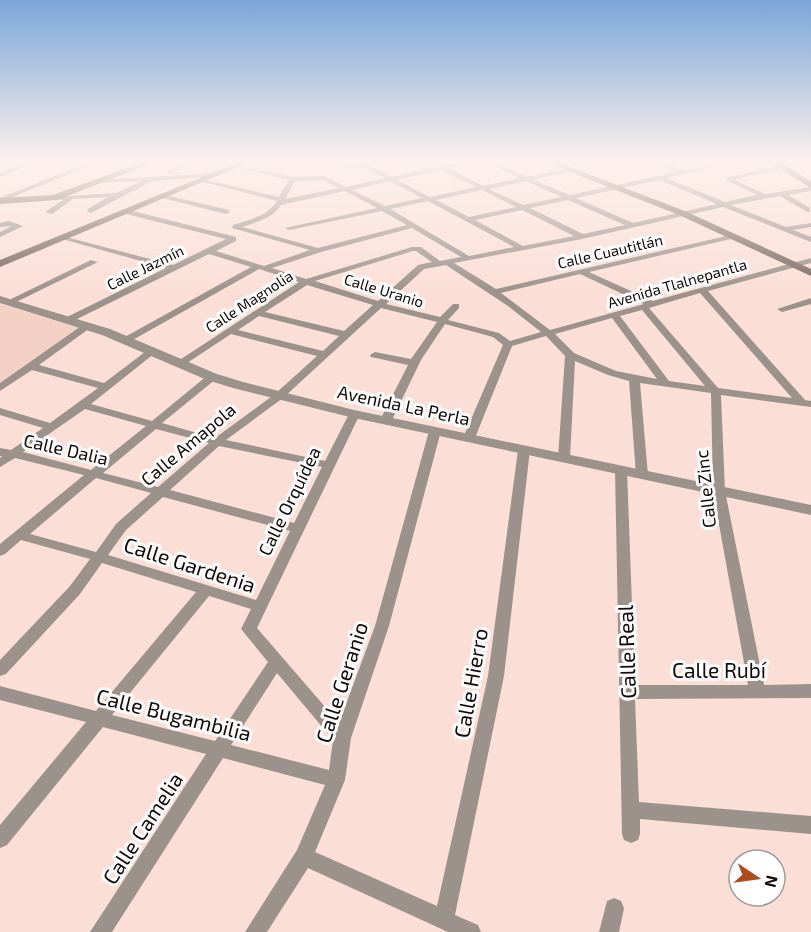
<svg xmlns="http://www.w3.org/2000/svg" width="811" height="932" font-family="'Exo 2',sans-serif">
<rect width="100%" height="100%" fill="#fbdfd6"/>
<polygon fill="#f4d0c4" points="0,304 78,328 0,383"/>
<g fill="none" stroke-linecap="round" stroke-linejoin="round">
<g fill="#9c928c" fill-rule="evenodd">
<polygon points="0,162 6,162 0,164"/>
<polygon points="28,162 37,162 0,177 0,173"/>
<polygon points="90,162 99,162 0,202 0,198"/>
<polygon points="186,162 195,162 170,174 165,173"/>
<path d="M316,162L352,165L374,162L373,164L369,165L392,177L459,162H472L448,168L483,186L520,178L485,162H494L527,177L570,168L572,169V171L533,180L570,195L677,172L654,162H663L685,170L720,164V166L666,178L725,202L757,195L726,180V178L781,165L783,166V168L734,180L765,194L811,187V191L788,195L810,208V212H807L780,196L731,205L786,227L811,223V227L793,230L811,237V242L723,207L582,239L454,263L496,289L735,234V238L589,272L653,301L811,258V263L708,291L805,400L811,401V407L721,395L725,491L764,685L811,684V698L635,699L639,802L811,816V834L640,819V834L638,840L631,843L624,840L622,834L615,470L617,467L621,466L627,470L635,685H748L713,491L711,393L640,383L648,475L642,479L636,475L629,381L608,375L575,361L570,458L568,461H560L558,458L565,356L546,336L512,346L475,438L473,440H465L463,438L503,345L493,337L445,324L421,360L392,420L390,422H382L380,420L408,365L371,357L370,355L375,352L411,359L437,322L381,308L283,398L226,440L325,461L350,412H358L360,414L257,628L339,723L375,626L429,431L435,428L441,431L389,626L351,738L345,780L315,852L437,906L488,676L518,450L524,446L530,450L504,676L455,915L478,925L481,932H448L308,868L267,932H245L297,850L325,785L223,758L112,932H90L206,754L103,727L7,845L0,848V825L86,722L0,700V686L96,711L196,592L102,563L80,594L6,674L0,676V660L70,586L90,559L21,540L5,554L0,556V544L84,475L15,458L0,467V458L2,456H0V448L11,450L43,428L0,415V408L50,423L98,388L32,370L0,391V383L84,324H90V328L39,365L104,383L149,349H155V353L91,404L152,421L208,375H216L217,377L216,379L162,423L215,438L275,394L317,356L231,334L184,365H176L175,363L299,282L259,269L129,342H123V338L251,267L209,254L71,322H65V318L166,268L62,239L66,237L173,265L226,239L126,214L125,212L129,210L236,237V241L216,251L264,266L310,250L232,228L233,225C249,220 268,216 277,201L199,181L202,179L279,197L289,180L235,167V165L293,177L324,176L346,187L385,178L362,167L352,169ZM441,170L476,187L430,197L397,180ZM323,180L339,188L285,199L295,181ZM659,180L717,204L633,223L576,198ZM390,181L422,198L385,206L352,190ZM526,181L562,197L523,205L489,189ZM482,190L516,207L469,217L436,200ZM345,191L377,208L285,228L289,230L382,211L407,225L318,248L242,227C256,222 274,218 281,205ZM568,200L625,225L583,234L530,208ZM428,201L514,247L469,256L390,209ZM522,210L574,236L523,246L475,220ZM412,228L461,257L440,261L421,247H412L306,279L272,268L321,252ZM413,251H416L432,262L418,265L378,301L315,281ZM446,265L508,306L541,332L510,341L499,333L448,320L459,308V304H453L440,317L386,304L424,269ZM580,274L644,304L550,330L501,293ZM307,285L373,305L344,331L265,312ZM700,293L792,398L718,388L649,308ZM642,310L705,386L669,381L620,316ZM259,316L339,336L323,351L238,330ZM612,318L657,379L616,371L574,353L555,334ZM85,409L146,426L91,470L23,452ZM156,429L209,443L158,487L103,473ZM219,446L322,467L294,523L170,490ZM96,478L151,493L116,524L96,552L30,534ZM163,497L290,531L256,600L108,555L126,530ZM209,596L251,609L241,629L268,662L215,741L112,715ZM277,673L333,740L329,770L231,745Z"/>
<polygon points="217,173 220,175 219,176 152,181 91,213 87,211 88,209 108,197 73,199 52,214 45,212 63,200 52,199 52,197 116,193 142,181 96,183 95,182 98,180"/>
<polygon points="165,195 229,210 230,212 226,214 163,198 163,196"/>
<polygon points="9,221 23,226 0,237 0,232 12,226 0,227 0,223"/>
<polygon points="91,260 98,262 12,304 6,304 5,302"/>
<polygon points="811,298 811,304 782,312 777,309"/>
<polygon points="614,898 621,901 624,908 619,932 599,932 607,901"/>
</g>
<polygon fill="#9c928c" fill-rule="evenodd" points="0,296 110,329 217,374 243,382 354,410 811,505 811,515 354,418 233,388 207,380 102,335 0,303"/>
<g fill="#786961" fill-rule="evenodd">
<polygon points="143,162 155,162 57,200 0,204 0,198 53,195"/>
<polygon points="239,162 250,162 0,267 0,260"/>
<polygon points="545,162 557,162 685,211 811,269 811,276 679,215"/>
<polygon points="769,162 779,162 811,181 811,188"/>
</g>
</g>
<linearGradient id="sky" x2="0" y2="1"><stop stop-color="#7ba6d8"/><stop offset="0.55" stop-color="#fdf1ed"/><stop offset="1" stop-color="#fdf1ed" stop-opacity="0"/></linearGradient>
<rect width="811" height="293" fill="url(#sky)"/>
<g text-anchor="middle" dominant-baseline="central" stroke-width="6" stroke-linejoin="round" paint-order="stroke">
<g font-size="15" fill="#130a07" stroke="#fff">
<text transform="translate(610 251) rotate(-13)">Calle Cuautitlán</text>
<text transform="translate(145 267) rotate(-26)">Calle Jazmín</text>
<text transform="translate(677 283) rotate(-16)">Avenida Tlalnepantla</text>
<text transform="translate(384 290) rotate(17)">Calle Uranio</text>
<text transform="translate(249 301) rotate(-33)">Calle Magnolia</text>
</g>
<g font-size="18" fill="#130a07" stroke="#fff">
<text transform="translate(404 405) rotate(12)">Avenida La Perla</text>
<text transform="translate(188 444) rotate(-40)">Calle Amapola</text>
<text transform="translate(66 449) rotate(13)">Calle Dalia</text>
<text transform="translate(705 489) rotate(-96)">Calle Zinc</text>
<text transform="translate(289 501) rotate(-64)">Calle Orquídea</text>
</g>
<g font-size="21" fill="#130a07" stroke="#fff">
<text transform="translate(190 564) rotate(18)">Calle Gardenia</text>
<text transform="translate(626 652) rotate(-92)">Calle Real</text>
<text x="719" y="669">Calle Rubí</text>
<text transform="translate(341 682) rotate(-72)">Calle Geranio</text>
<text transform="translate(470 683) rotate(-80)">Calle Hierro</text>
<text transform="translate(174 714) rotate(14)">Calle Bugambilia</text>
<text transform="translate(142 828) rotate(-57)">Calle Camelia</text>
</g>
</g>
<g transform="translate(757 878) rotate(103)"><circle r="28" fill="#ffffff" stroke="#a19d9c" stroke-width="1.5"/>
<path d="M0-4.5L10 22L0 15L-10 22Z" fill="#b04c1b"/>
<text y="-9" font-size="16" font-weight="bold" text-anchor="middle" fill="#130a07">N</text>
</g>
</svg>
